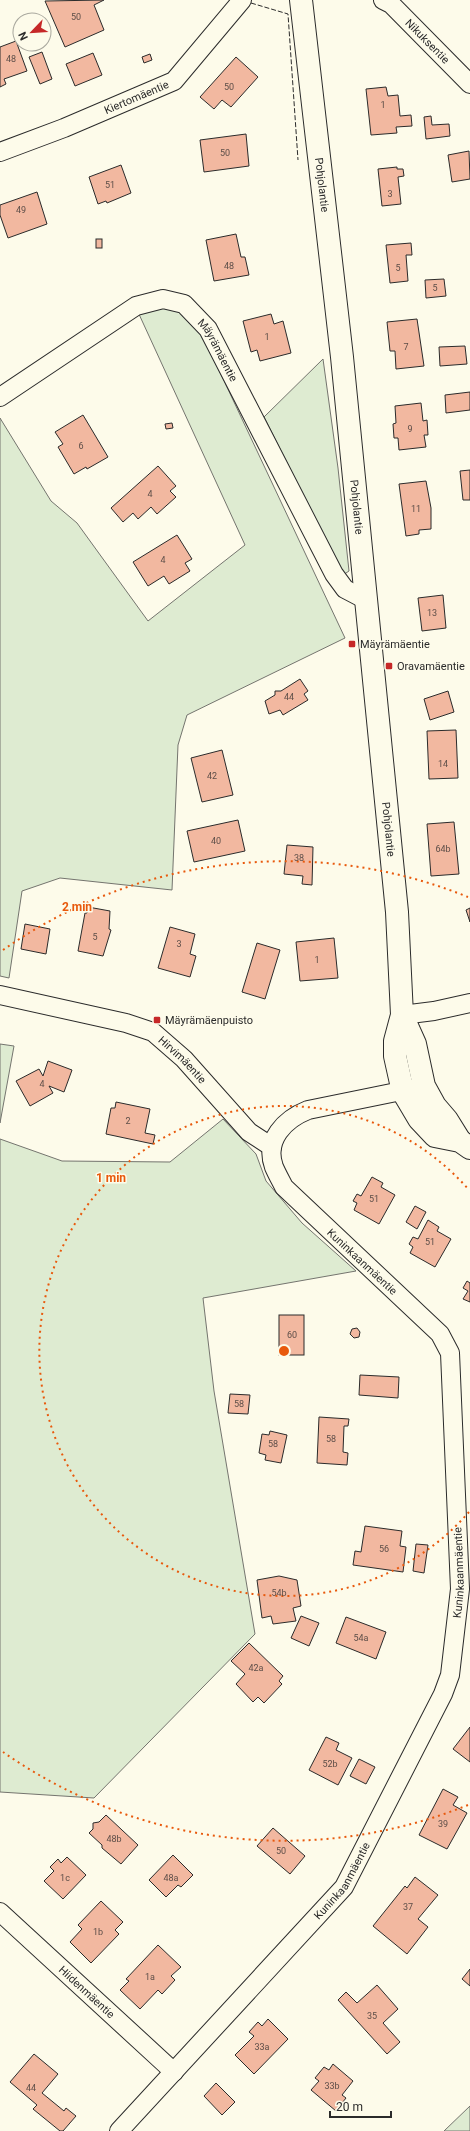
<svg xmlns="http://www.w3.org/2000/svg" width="470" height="2131" font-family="Roboto,sans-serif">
<rect width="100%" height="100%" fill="#fdfbea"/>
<g fill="#deebd1" stroke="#74746e">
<polygon points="165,306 181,313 202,334 345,638 187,715 178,745 172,890 60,878 22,891 9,978 0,976 0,418 51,501 77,523 148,621 245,545 138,312"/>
<polygon points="323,359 338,468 349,571 343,575 264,417"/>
<polygon points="0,1044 14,1046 0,1123"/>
<polygon points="223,1119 256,1154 266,1181 302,1223 356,1271 203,1298 214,1391 255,1634 94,1798 0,1792 0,1139 62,1161 170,1162"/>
<polygon points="470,2106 470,2131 444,2131"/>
</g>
<g fill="#f2b8a0" stroke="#2b2b2b">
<polygon points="104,0 94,5 104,30 65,47 45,1"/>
<polygon points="16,41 27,71 4,79 6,84 0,87 0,47"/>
<polygon points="42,52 52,79 40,84 29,57"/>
<polygon points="93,53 102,75 75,86 66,64"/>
<polygon points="150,54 152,60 144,63 142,57"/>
<polygon points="236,57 258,77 231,107 222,100 214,109 200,97"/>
<polygon points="386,87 388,96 398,95 400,116 411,115 412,126 396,127 397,133 371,135 366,89"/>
<polygon points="431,116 432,125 449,124 450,136 426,139 424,117"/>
<polygon points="246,134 249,166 204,172 200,140"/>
<polygon points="469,151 470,179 452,182 448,155"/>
<polygon points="121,165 131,193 107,203 106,201 98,204 89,177"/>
<polygon points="397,167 397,169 403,169 404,176 398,177 401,204 382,206 378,169"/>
<polygon points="37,192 47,224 8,238 0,215 0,205"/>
<polygon points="236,234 241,257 245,257 249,275 214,281 206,240"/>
<rect x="96" y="239" width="6" height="9"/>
<polygon points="411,243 412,255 406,255 408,281 390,283 386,245"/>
<polygon points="444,279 446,296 426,298 425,280"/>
<polygon points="271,314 274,324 283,321 291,353 260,361 257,350 251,352 243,321"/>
<polygon points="417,319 424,366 396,369 395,351 390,351 387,322"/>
<polygon points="465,346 467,364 440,366 439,347"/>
<polygon points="470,392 470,410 446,413 445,395"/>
<polygon points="421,403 423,421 427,420 428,435 424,435 426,447 399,450 398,438 394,438 393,424 396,423 395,406"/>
<polygon points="83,415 108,457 87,469 86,467 74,474 58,447 63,444 55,432"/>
<polygon points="172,423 173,428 166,429 165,424"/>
<polygon points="158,466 176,486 170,491 176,497 157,514 151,507 138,519 133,513 123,522 111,508"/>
<polygon points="470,470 470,500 463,500 460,471"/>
<polygon points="426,481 431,508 431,529 419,530 419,534 406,536 399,484"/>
<polygon points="177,535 192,559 185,563 190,571 169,584 164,576 148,586 133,562"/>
<polygon points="443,595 446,628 422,631 418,598"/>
<polygon points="300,679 308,691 304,694 308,700 283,715 280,710 269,714 265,701 275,695 275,691 281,691"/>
<polygon points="448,691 454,712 430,720 424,699"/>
<polygon points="456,730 458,778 429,779 427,731"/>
<polygon points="222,750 233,795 202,802 191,758"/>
<polygon points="238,820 245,851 194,862 187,831"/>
<polygon points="454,822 459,874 431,876 427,824"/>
<polygon points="287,845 313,847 312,885 302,884 303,876 284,874"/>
<polygon points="88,907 110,911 109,929 111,930 103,956 78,951 85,913 87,913"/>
<polygon points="470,908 470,922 466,910"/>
<polygon points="25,924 50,929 46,954 21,949"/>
<polygon points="170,927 195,934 190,954 196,956 190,977 158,968"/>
<polygon points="334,938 338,978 300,981 296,942"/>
<polygon points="257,943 280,950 265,999 242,992"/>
<polygon points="48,1061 72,1070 64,1092 49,1086 53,1093 30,1106 16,1081 39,1069 43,1076"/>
<polygon points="116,1102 150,1109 145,1133 155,1135 153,1144 106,1134 111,1108 115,1108"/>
<polygon points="372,1177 383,1183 381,1187 395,1195 379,1224 354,1210 357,1203 353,1201 357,1194 361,1196"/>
<polygon points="415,1206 426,1212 417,1229 406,1222"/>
<polygon points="428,1220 439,1227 437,1231 451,1239 435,1267 410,1253 413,1247 409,1244 413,1237 418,1239"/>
<polygon points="467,1281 470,1283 470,1302 463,1299 468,1291 463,1288"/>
<rect x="279" y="1315" width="25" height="40"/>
<polygon points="357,1328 360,1332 359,1337 354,1338 350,1334 352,1329"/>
<polygon points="360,1375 399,1377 398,1398 359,1395"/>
<polygon points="230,1394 250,1395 248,1414 228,1413"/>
<polygon points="319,1417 349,1419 348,1426 344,1426 343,1452 348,1453 347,1465 317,1463"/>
<polygon points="270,1431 287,1435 281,1463 265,1460 266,1455 259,1453 262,1434 269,1435"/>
<polygon points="365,1526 402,1531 400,1546 406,1547 403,1572 353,1565 355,1551 361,1552"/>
<polygon points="416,1544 428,1545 424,1573 413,1571"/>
<polygon points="279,1576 297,1580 301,1606 293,1608 296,1621 273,1624 271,1616 262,1618 257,1580"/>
<polygon points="301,1616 319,1623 309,1646 291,1638"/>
<polygon points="346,1617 386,1632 376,1659 336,1643"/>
<polygon points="249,1643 283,1676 279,1681 282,1684 264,1703 258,1697 253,1702 236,1684 245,1674 231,1661"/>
<polygon points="470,1727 470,1762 453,1749"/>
<polygon points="326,1737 339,1743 336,1750 352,1758 338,1785 309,1770"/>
<polygon points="359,1759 375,1767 366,1784 350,1776"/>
<polygon points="443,1789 458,1797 453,1805 467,1813 447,1849 419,1835"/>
<polygon points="106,1815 138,1845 121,1864 102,1848 102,1845 89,1833 93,1829 93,1823 99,1822"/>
<polygon points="273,1828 305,1856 290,1874 257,1846"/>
<polygon points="173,1855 193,1875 181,1887 178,1885 166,1897 149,1880"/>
<polygon points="67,1857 86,1875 63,1899 44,1881 54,1871 50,1867 58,1859 61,1863"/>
<polygon points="415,1877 438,1895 418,1919 428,1927 407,1954 373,1926 405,1886 407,1888"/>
<polygon points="101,1901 123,1922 115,1930 119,1934 91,1963 70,1942 82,1929 78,1925"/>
<polygon points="158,1945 181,1967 171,1976 175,1980 162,1994 158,1990 140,2009 120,1990 129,1981 126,1979"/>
<polygon points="470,1969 470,1986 462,1979"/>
<polygon points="377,1985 398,2009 383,2023 400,2042 387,2054 338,2000 346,1992 357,2003"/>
<polygon points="268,2019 288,2039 254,2074 235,2055 254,2036 249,2032 258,2022 262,2026"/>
<polygon points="34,2054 58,2074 42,2093 64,2111 66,2108 76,2116 63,2131 60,2131 33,2109 37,2105 10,2082"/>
<polygon points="333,2064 353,2081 342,2095 346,2098 336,2111 311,2090 319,2081 315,2078 324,2067 329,2070"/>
<polygon points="216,2083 235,2102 222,2115 204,2096"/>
</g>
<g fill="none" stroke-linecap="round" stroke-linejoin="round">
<defs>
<g id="street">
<path id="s1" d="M383,0L391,4L470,84"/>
<path id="s2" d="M0,152L64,128L174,81L242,0"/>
<path id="s3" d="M0,397L136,306L163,299L184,304L208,329L334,574L345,589L366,600"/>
<path id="s4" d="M0,995L126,1023L153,1032L184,1059L249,1132L272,1147"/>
<polyline points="402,1015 434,1011 470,1003"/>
<path id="s5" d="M0,1912L174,2072"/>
<path id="s6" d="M119,2131L344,1887L443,1694L450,1675L460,1589L450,1353L440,1334L284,1187C281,1181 277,1174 274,1167C264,1140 285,1119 308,1110L416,1088"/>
</g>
<g id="secondary">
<path id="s7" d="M301,0L342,357L397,912L402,1015L395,1041V1056L403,1092L419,1119L435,1136L460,1141L470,1148"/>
<polyline points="402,1015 415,1044 424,1086 435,1106 447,1120 460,1141"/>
</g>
</defs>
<use href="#street" stroke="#2b2b2b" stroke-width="20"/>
<use href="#secondary" stroke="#2b2b2b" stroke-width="24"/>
<use href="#street" stroke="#fdfbea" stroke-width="18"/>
<use href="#secondary" stroke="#fdfbea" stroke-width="22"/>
<polyline stroke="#2b2b2b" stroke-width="1" stroke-dasharray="5 2" stroke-linecap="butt" points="251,3 288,14 298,160"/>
</g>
<g fill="none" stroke="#e8590c" stroke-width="2" stroke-dasharray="2 4">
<path d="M469 1512A245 245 0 1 1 469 1190"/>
<path d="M468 1805A490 490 0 0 1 3 1752M3 950A490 490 0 0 1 468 897"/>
</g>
<g fill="#c62828" stroke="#fdfbea" stroke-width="1.5">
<rect x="348" y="640" width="8" height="8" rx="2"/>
<rect x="385" y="662" width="8" height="8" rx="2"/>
<rect x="153" y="1016" width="8" height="8" rx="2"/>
</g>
<g text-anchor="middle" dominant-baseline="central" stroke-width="3" stroke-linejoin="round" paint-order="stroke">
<g font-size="9" fill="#5d4e48">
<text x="76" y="17">50</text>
<text x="11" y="59">48</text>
<text x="229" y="87">50</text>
<text x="383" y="105">1</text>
<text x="225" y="153">50</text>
<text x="110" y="185">51</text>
<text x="390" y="194">3</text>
<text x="21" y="210">49</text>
<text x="229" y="266">48</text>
<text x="398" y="268">5</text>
<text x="435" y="288">5</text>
<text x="267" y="337">1</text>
<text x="406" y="347">7</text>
<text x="410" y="429">9</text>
<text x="81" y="446">6</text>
<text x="150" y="494">4</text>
<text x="416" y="509">11</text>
<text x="163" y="560">4</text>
<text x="432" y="613">13</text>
<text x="289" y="697">44</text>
<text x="443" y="764">14</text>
<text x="212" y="776">42</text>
<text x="216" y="841">40</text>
<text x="443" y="849">64b</text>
<text x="299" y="858">38</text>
<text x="95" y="937">5</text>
<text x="179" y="944">3</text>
<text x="317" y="960">1</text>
<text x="42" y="1084">4</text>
<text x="128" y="1121">2</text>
<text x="374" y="1199">51</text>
<text x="430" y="1242">51</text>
<text x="292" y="1335">60</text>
<text x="239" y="1404">58</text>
<text x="331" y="1439">58</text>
<text x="273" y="1444">58</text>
<text x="384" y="1549">56</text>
<text x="279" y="1593">54b</text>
<text x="361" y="1638">54a</text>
<text x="256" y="1668">42a</text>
<text x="330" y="1764">52b</text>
<text x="443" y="1824">39</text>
<text x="114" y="1839">48b</text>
<text x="281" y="1851">50</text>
<text x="65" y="1878">1c</text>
<text x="171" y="1878">48a</text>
<text x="408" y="1907">37</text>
<text x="98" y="1932">1b</text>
<text x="150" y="1977">1a</text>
<text x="372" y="2016">35</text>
<text x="262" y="2047">33a</text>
<text x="332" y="2086">33b</text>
<text x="31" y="2088">44</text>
</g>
<g font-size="11" fill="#2b2b2b" stroke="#fdfbea">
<text stroke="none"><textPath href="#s1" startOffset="61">Nikuksentie</textPath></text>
<text stroke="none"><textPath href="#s2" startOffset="147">Kiertomäentie</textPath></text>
<text stroke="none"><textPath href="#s7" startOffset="186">Pohjolantie</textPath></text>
<text stroke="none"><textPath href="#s3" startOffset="271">Mäyrämäentie</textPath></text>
<text stroke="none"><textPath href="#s7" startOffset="510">Pohjolantie</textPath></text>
<text stroke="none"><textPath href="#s7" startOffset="834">Pohjolantie</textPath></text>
<text stroke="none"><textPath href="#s4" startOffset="198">Hirvimäentie</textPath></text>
<text transform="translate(362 1262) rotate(43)">Kuninkaanmäentie</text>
<text stroke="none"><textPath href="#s6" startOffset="672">Kuninkaanmäentie</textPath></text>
<text stroke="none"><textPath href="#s6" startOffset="336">Kuninkaanmäentie</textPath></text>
<text stroke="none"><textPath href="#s5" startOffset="118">Hiidenmäentie</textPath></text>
</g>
<g font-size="11" fill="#2b2b2b" stroke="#fdfbea" text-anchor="start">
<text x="360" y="644">Mäyrämäentie</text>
<text x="397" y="666">Oravamäentie</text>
<text x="165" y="1020">Mäyrämäenpuisto</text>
</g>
</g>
<circle cx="284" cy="1351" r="6" fill="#e8590c" stroke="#fdfbea" stroke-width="2"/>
<g font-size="12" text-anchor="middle" font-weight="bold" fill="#e8590c" stroke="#fdfbea" stroke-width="3" stroke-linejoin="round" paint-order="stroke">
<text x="77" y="911">2 min</text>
<text x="111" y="1182">1 min</text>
</g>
<g transform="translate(32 32) rotate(245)"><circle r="19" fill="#fdfbea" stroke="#a9a89e"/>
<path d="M0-3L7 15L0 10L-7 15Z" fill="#c62828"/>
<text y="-6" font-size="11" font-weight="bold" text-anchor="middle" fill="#2b2b2b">N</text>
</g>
<path d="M330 2111v6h61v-6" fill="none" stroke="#2b2b2b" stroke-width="2"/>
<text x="336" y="2111" font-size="12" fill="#2b2b2b" stroke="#fdfbea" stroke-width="3" paint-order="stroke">20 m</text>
</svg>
